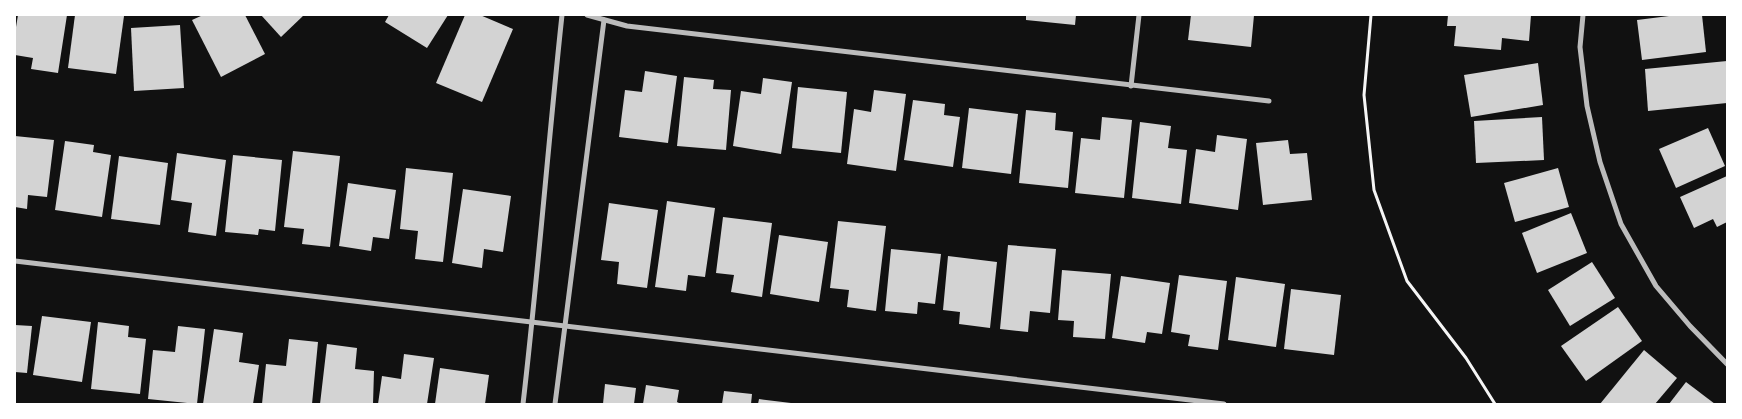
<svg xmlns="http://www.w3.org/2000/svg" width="1742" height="419" font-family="Lora,serif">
<rect width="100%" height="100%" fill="#111"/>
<g fill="#d3d3d3">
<polygon points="18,15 67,15 58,73 31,69 33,58 15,55 15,33"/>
<polygon points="75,15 124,16 116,74 68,68"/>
<polygon points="203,15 245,15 265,54 221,77 192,20"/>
<polygon points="261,15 304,15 281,37"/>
<polygon points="389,15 448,15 427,48 385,22"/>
<polygon points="465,15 480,15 513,29 482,102 436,83"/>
<polygon points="1026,15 1076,15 1075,25 1026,20"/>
<polygon points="1191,15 1254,15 1251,47 1188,40"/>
<polygon points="1448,15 1531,15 1529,41 1502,38 1501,50 1454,46 1456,26 1447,26"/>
<polygon points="1677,15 1702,15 1706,52 1642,60 1637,20"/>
<polygon points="180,25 184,88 134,91 131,28"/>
<polygon points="1727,61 1727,103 1648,111 1645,69"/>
<polygon points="1538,63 1543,105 1471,117 1464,75"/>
<polygon points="645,71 677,76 668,143 619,137 625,90 642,92"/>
<polygon points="684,77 714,80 713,89 731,90 726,150 677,146"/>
<polygon points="763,78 792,82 781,154 733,146 741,91 761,94"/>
<polygon points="798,87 847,92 841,153 792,148"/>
<polygon points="874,90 906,94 896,171 847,164 854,109 871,112"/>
<polygon points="913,100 945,104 944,115 960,117 953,167 904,160"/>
<polygon points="969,108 1018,114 1011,174 962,168"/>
<polygon points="1026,110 1056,113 1055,130 1073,132 1068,188 1019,183"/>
<polygon points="1102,117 1132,120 1124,198 1075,193 1081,138 1100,140"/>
<polygon points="1542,117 1544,160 1476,163 1474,121"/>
<polygon points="1140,122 1171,126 1168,148 1187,150 1181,204 1132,198"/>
<polygon points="1708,128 1725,166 1676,188 1659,149"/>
<polygon points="1217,135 1247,139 1238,210 1189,203 1196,149 1215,152"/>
<polygon points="15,136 54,140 47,197 28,195 27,209 15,207"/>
<polygon points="1288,140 1290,154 1307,153 1312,200 1263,205 1256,143"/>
<polygon points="65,141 94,145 93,152 111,155 102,217 55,210"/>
<polygon points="293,151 340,156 330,247 302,244 304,229 284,227"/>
<polygon points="177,153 226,160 216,236 188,232 192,203 171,200"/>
<polygon points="233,155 282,160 275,231 259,229 258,235 225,232"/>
<polygon points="119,156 168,163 160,225 111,219"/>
<polygon points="406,168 453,173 443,262 415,259 418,231 400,229"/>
<polygon points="1558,168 1569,207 1515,222 1504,183"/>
<polygon points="1727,176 1727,222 1717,227 1713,219 1694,228 1680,197"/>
<polygon points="348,183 396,190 389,239 373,237 371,251 339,246"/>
<polygon points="463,189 511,196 503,252 484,249 482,268 452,263"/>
<polygon points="667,201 715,208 705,277 688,275 686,291 655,287"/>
<polygon points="609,203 658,210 647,288 617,284 619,262 601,260"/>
<polygon points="1571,213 1587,253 1537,273 1522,233"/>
<polygon points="723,217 772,223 762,297 731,292 734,275 716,273"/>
<polygon points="838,221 886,226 876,311 847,307 849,290 830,288"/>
<polygon points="779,235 828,242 819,302 770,294"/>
<polygon points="1008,245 1056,249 1050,313 1030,311 1028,332 1000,329"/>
<polygon points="891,249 941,254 935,304 918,302 917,314 885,311"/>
<polygon points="948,256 997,262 990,328 959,324 960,312 943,310"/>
<polygon points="1592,262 1615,298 1570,326 1548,290"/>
<polygon points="1062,270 1111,274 1105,339 1073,337 1074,321 1058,320"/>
<polygon points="1179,275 1227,281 1218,350 1188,346 1190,335 1171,332"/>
<polygon points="1121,276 1170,283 1162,334 1147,332 1145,343 1112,338"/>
<polygon points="1236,277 1285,284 1276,347 1228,340"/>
<polygon points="1291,289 1341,295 1334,355 1284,349"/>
<polygon points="1618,307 1642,341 1586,381 1561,346"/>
<polygon points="42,316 91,322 82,382 33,375"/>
<polygon points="98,322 129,326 128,337 146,339 140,394 91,389"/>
<polygon points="15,325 32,326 27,373 15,372"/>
<polygon points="178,326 205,329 197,404 148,399 153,350 175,352"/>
<polygon points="214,329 243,333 239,362 259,365 253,404 203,404"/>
<polygon points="289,339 318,342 312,404 262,404 266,364 286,366"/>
<polygon points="327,344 357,348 355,369 374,371 373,404 320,404"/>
<polygon points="1644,350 1677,378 1655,404 1600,404"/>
<polygon points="404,354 434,358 427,404 378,404 382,376 401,379"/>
<polygon points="440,368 489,375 485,404 435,404"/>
<polygon points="1686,382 1715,404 1669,404"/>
<polygon points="605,384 636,388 634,404 603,404"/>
<polygon points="646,385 679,390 677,402 681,404 643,404"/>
<polygon points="724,391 752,394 751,404 722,404"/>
<polygon points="759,399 791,403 791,404 758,404"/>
</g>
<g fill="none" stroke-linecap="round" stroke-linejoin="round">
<polyline stroke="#f5f5f5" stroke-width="3" points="1371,15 1364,95 1374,190 1407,281 1466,358 1495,404"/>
<g stroke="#bcbcbc" stroke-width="5">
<polyline points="587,15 627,26 1269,101"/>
<polyline points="1583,15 1580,47 1587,106 1600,162 1621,224 1656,286 1690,326 1727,364"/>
<polyline points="1131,86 1139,15"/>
<polyline points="15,261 1224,404"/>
<path d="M523,404C538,275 548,145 562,15"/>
<polyline points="555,404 604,20"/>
</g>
</g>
<rect width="1742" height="419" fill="none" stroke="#ffffff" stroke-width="32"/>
</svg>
